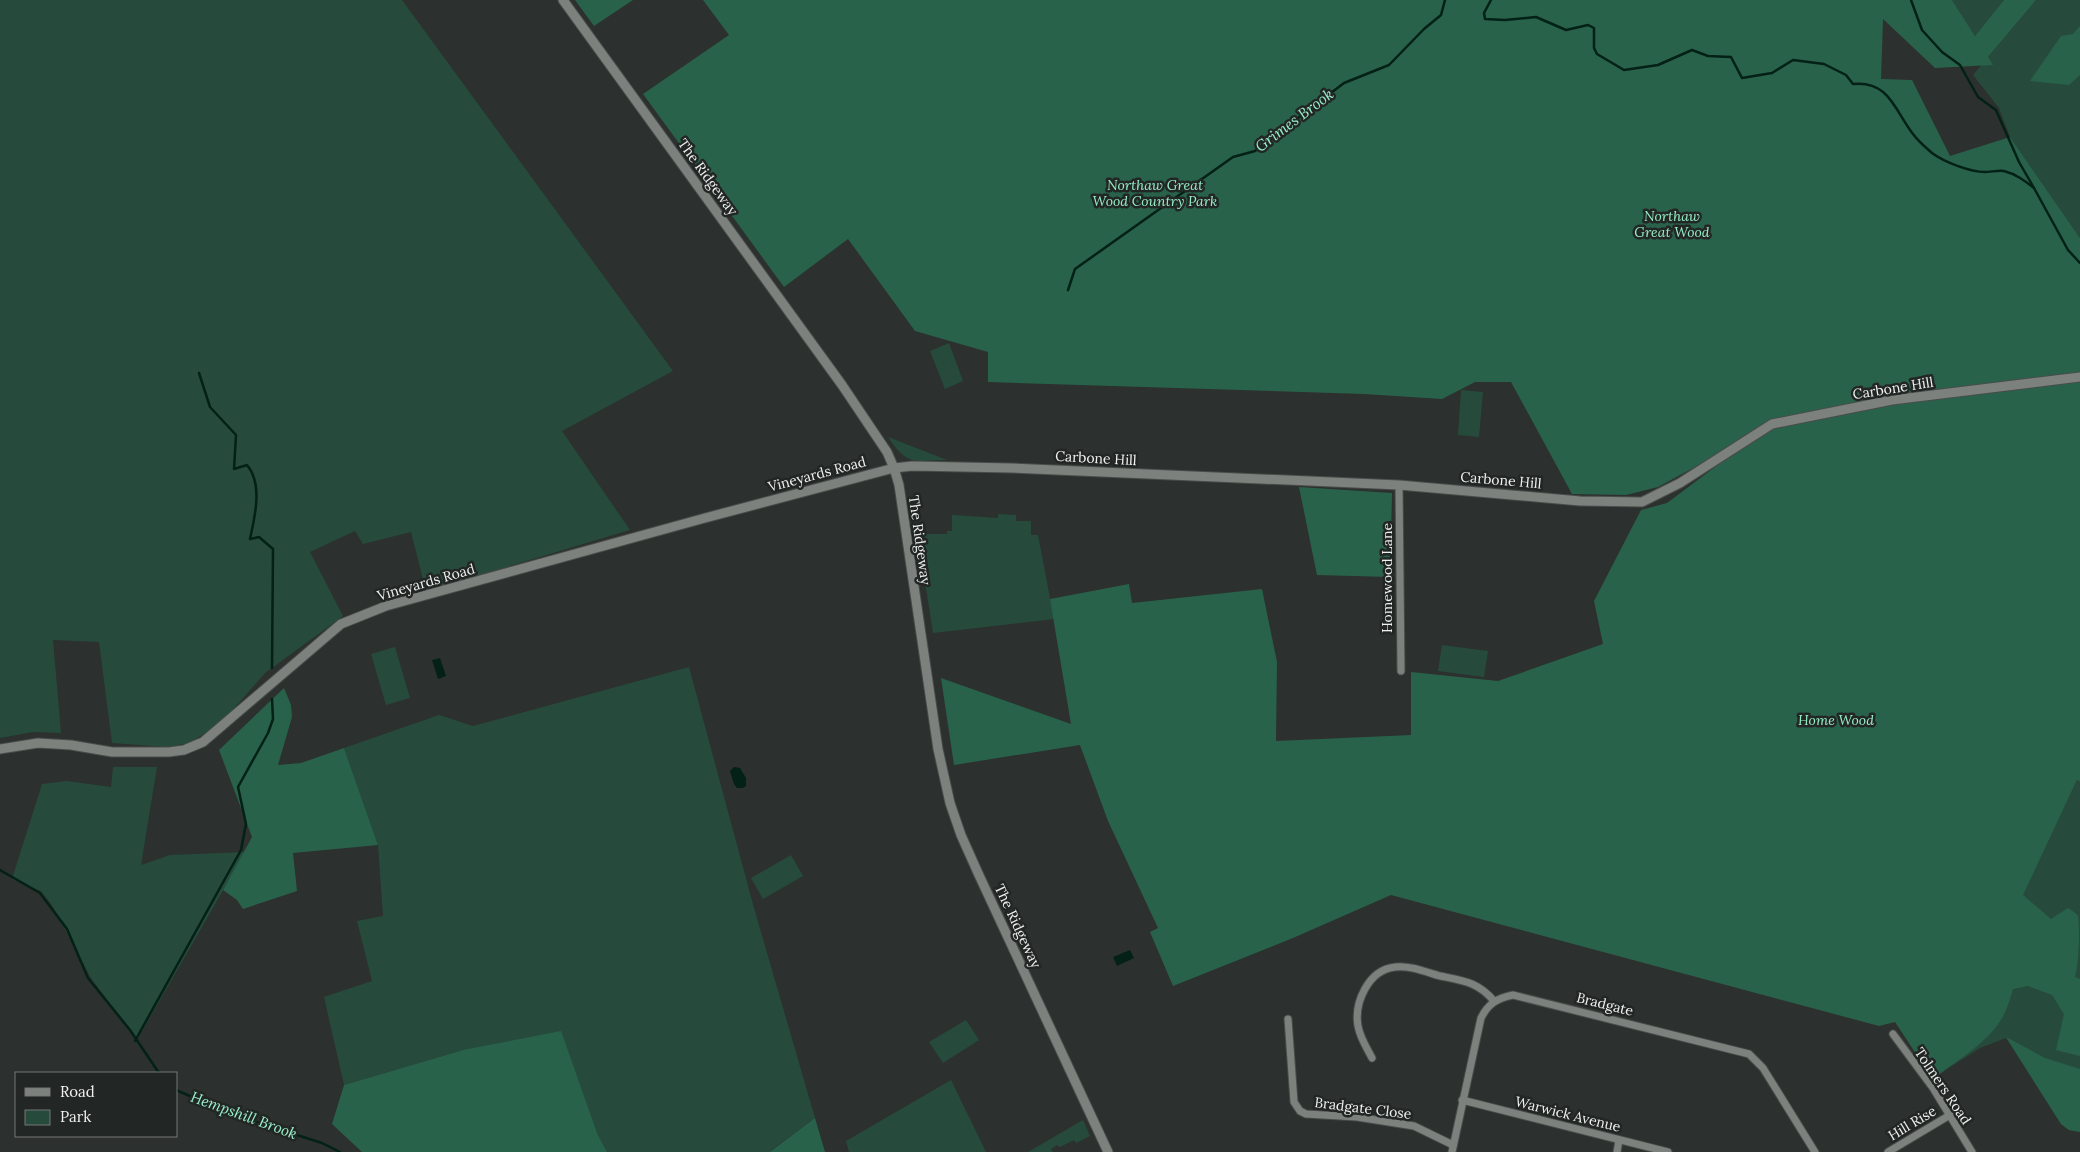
<svg xmlns="http://www.w3.org/2000/svg" width="2080" height="1152" font-family="Lora,serif">
<rect width="100%" height="100%" fill="#2c302e"/>
<g fill="#264b3c">
<polygon points="0,0 402,0 673,371 562,431 630,530 426,591 411,532 363,544 355,531 310,552 343,616 265,673 223,721 190,743 167,747 112,743 99,642 53,640 61,733 33,732 0,738"/>
<polygon points="1952,0 2004,0 1975,36"/>
<polygon points="2036,0 2080,0 2080,238 2010,137 1999,108 1973,75"/>
<polygon points="949,343 963,381 945,389 930,351"/>
<polygon points="1461,390 1483,392 1479,437 1458,435"/>
<path d="M888,437L947,460C914,461 907,466 888,437Z"/>
<polygon points="998,514 1016,515 1016,521 1031,521 1031,535 1038,535 1054,619 933,633 918,537 926,534 947,534 947,531 952,531 952,515 998,518"/>
<polygon points="1442,645 1488,651 1484,677 1438,671"/>
<polygon points="395,647 410,698 386,705 371,654"/>
<polygon points="689,667 754,908 815,1118 769,1152 607,1152 597,1133 463,1050 344,1085 324,997 372,981 357,921 383,916 378,845 344,748 439,715 473,726"/>
<polygon points="113,767 157,767 141,865 170,855 245,852 137,1040 91,978 52,905 41,891 12,879 42,784 67,781 111,787"/>
<polygon points="2080,774 2080,1132 2069,1130 2061,1124 2006,1038 1980,1048 1935,1077"/>
<polygon points="791,855 803,876 763,899 751,878"/>
<polygon points="966,1020 979,1040 943,1063 929,1042"/>
<polygon points="951,1080 986,1152 849,1152 846,1141"/>
<polygon points="1083,1120 1090,1136 1076,1143 1074,1140 1060,1147 1057,1145 1051,1149 1053,1152 1028,1152"/>
</g>
<g fill="#29624b">
<polygon points="575,0 633,0 594,26"/>
<path d="M703,0H1952L1975,36L2004,0H2036L1988,57L1993,65L1935,68L1883,19L1881,79L1912,80L1950,156L2010,137L2080,238V781L2077,780L2023,895L2051,919L2068,908C2071,910 2076,913 2078,916C2080,928 2079,964 2075,977L2080,979V1056L2056,1050L2064,1014L2052,995L2028,986L2013,989C2010,999 2007,1010 2002,1018C1987,1044 1958,1059 1936,1077L1928,1072L1895,1022L1879,1026L1391,895L1293,938L1173,986L1150,932L1158,928L1108,821L1080,745L954,765L941,678L1071,724L1050,599L1129,584L1132,603L1262,589L1277,662L1276,741L1411,735V672L1498,681L1603,644L1594,601L1641,510L1667,503L1767,428L1658,487L1626,495L1572,494L1511,382H1475L1442,399L1364,394L988,382V352L915,331L848,239L784,287L643,94L729,35Z"/>
<polygon points="2080,26 2080,75 2069,85 2030,81 2061,36 2073,34"/>
<polygon points="1299,487 1392,493 1390,577 1317,575"/>
<polygon points="284,688 291,705 292,717 278,765 301,763 344,748 378,845 293,853 297,891 243,909 237,900 223,890 252,837 219,750"/>
<polygon points="561,1031 597,1133 607,1152 362,1152 332,1124 344,1085 463,1050"/>
<polygon points="2006,1037 2045,1058 2080,1069 2080,1132 2069,1130 2061,1124"/>
<polygon points="815,1118 825,1152 769,1152 771,1151"/>
</g>
<g fill="#032116">
<polygon points="440,658 446,676 438,679 432,660"/>
<polygon points="734,767 740,768 746,778 746,786 743,788 737,788 734,784 730,771"/>
<polygon points="1130,950 1134,958 1117,966 1113,957"/>
</g>
<g fill="none" stroke-linecap="round" stroke-linejoin="round">
<g stroke="#032116" stroke-width="2.5">
<path d="M1491,0L1484,13L1485,19L1505,20L1536,17L1566,30L1588,25L1594,28V48L1597,54L1624,70L1658,65L1692,50L1708,56L1731,57L1742,78L1772,73L1793,60L1824,64L1846,75L1853,84C1889,80 1895,111 1913,134C1918,141 1925,147 1932,153C1944,162 1970,172 1985,172C1991,172 1998,170 2004,171C2016,174 2025,181 2034,188"/>
<polyline points="1911,0 1922,30 1942,52 1960,65 1978,97 1996,110 2019,162 2034,188 2068,250 2080,263"/>
<polyline points="1068,290 1075,269 1233,157 1255,151 1344,83 1389,65 1424,29 1441,15 1445,0"/>
<path d="M199,373L210,407L236,435L234,469L247,465C263,484 255,516 250,539L259,537L273,549L272,668"/>
<polyline points="0,870 40,893 67,929 88,978 130,1030 159,1073"/>
<polyline points="135,1041 241,850 246,824 238,787 268,733 273,719 272,699"/>
<polyline points="176,1090 231,1114 322,1143 340,1152"/>
</g>
<defs>
<g id="minor">
<polyline points="1399,485 1401,671"/>
<polyline points="1288,1019 1294,1102 1300,1111 1306,1114 1357,1117 1414,1126 1453,1145"/>
<polyline points="1893,1034 1933,1088 1972,1152"/>
<path d="M1372,1058C1367,1048 1360,1038 1358,1026C1354,1003 1368,970 1395,967C1409,965 1426,972 1440,976C1464,981 1478,982 1494,1001"/>
<polyline points="1462,1100 1668,1152"/>
<path d="M1452,1152L1481,1018C1488,1004 1497,998 1513,995L1749,1054L1763,1068L1815,1152"/>
<polyline points="1617,1152 1619,1140"/>
<polyline points="1888,1152 1950,1115"/>
</g>
<g id="tertiary">
<polyline points="563,0 842,385 887,452 894,468 899,485 938,749 950,803 961,835 978,873 1108,1152"/>
<polyline points="0,749 38,743 71,745 112,752 169,752 184,750 203,742 341,624 386,606 705,518 894,468 912,466 1011,468 1399,485 1580,501 1642,502 1680,483 1772,424 1892,400 2080,377"/>
</g>
</defs>
<use href="#minor" stroke="#484c4a" stroke-width="9"/>
<use href="#tertiary" stroke="#484c4a" stroke-width="11"/>
<use href="#minor" stroke="#7c817e" stroke-width="7"/>
<use href="#tertiary" stroke="#7c817e" stroke-width="9"/>
</g>
<g text-anchor="middle" dominant-baseline="central" stroke-width="5" stroke-linejoin="round" paint-order="stroke">
<g font-size="14" fill="#eef1f0" stroke="#222624">
<text transform="translate(708 177) rotate(54)">The Ridgeway</text>
<text transform="translate(1893 388) rotate(-9)">Carbone Hill</text>
<text transform="translate(1096 458) rotate(3)">Carbone Hill</text>
<text transform="translate(817 474) rotate(-15)">Vineyards Road</text>
<text transform="translate(1501 480) rotate(5)">Carbone Hill</text>
<text transform="translate(920 540) rotate(82)">The Ridgeway</text>
<text transform="translate(1387 578) rotate(-90)">Homewood Lane</text>
<text transform="translate(426 582) rotate(-16)">Vineyards Road</text>
<text transform="translate(1018 926) rotate(65)">The Ridgeway</text>
<text transform="translate(1605 1004) rotate(14)">Bradgate</text>
<text transform="translate(1943 1086) rotate(56)">Tolmers Road</text>
<text transform="translate(1363 1108) rotate(7)">Bradgate Close</text>
<text transform="translate(1568 1114) rotate(14)">Warwick Avenue</text>
<text transform="translate(1912 1123) rotate(-31)">Hill Rise</text>
</g>
<g font-size="14" font-style="italic" fill="#95edc6" stroke="#222624">
<text x="1155" y="185">Northaw Great<tspan x="1155" dy="16">Wood Country Park</tspan></text>
<text x="1672" y="216">Northaw<tspan x="1672" dy="16">Great Wood</tspan></text>
<text x="1836" y="720">Home Wood</text>
</g>
<g font-size="15" font-style="italic" fill="#99f1cb" stroke="#222624">
<text transform="translate(1294 120) rotate(-37)">Grimes Brook</text>
<text transform="translate(244 1115) rotate(20)">Hempshill Brook</text>
</g>
</g>
<rect x="15" y="1072" width="162" height="65" fill="#222624" stroke="#747776"/>
<rect x="25" y="1088" width="25" height="8" fill="#7c817e" stroke="#747776"/>
<text x="60" y="1097" font-size="15" fill="#eef1f0">Road</text>
<rect x="25" y="1110" width="25" height="15" fill="#264b3c" stroke="#747776"/>
<text x="60" y="1122" font-size="15" fill="#eef1f0">Park</text>
</svg>
